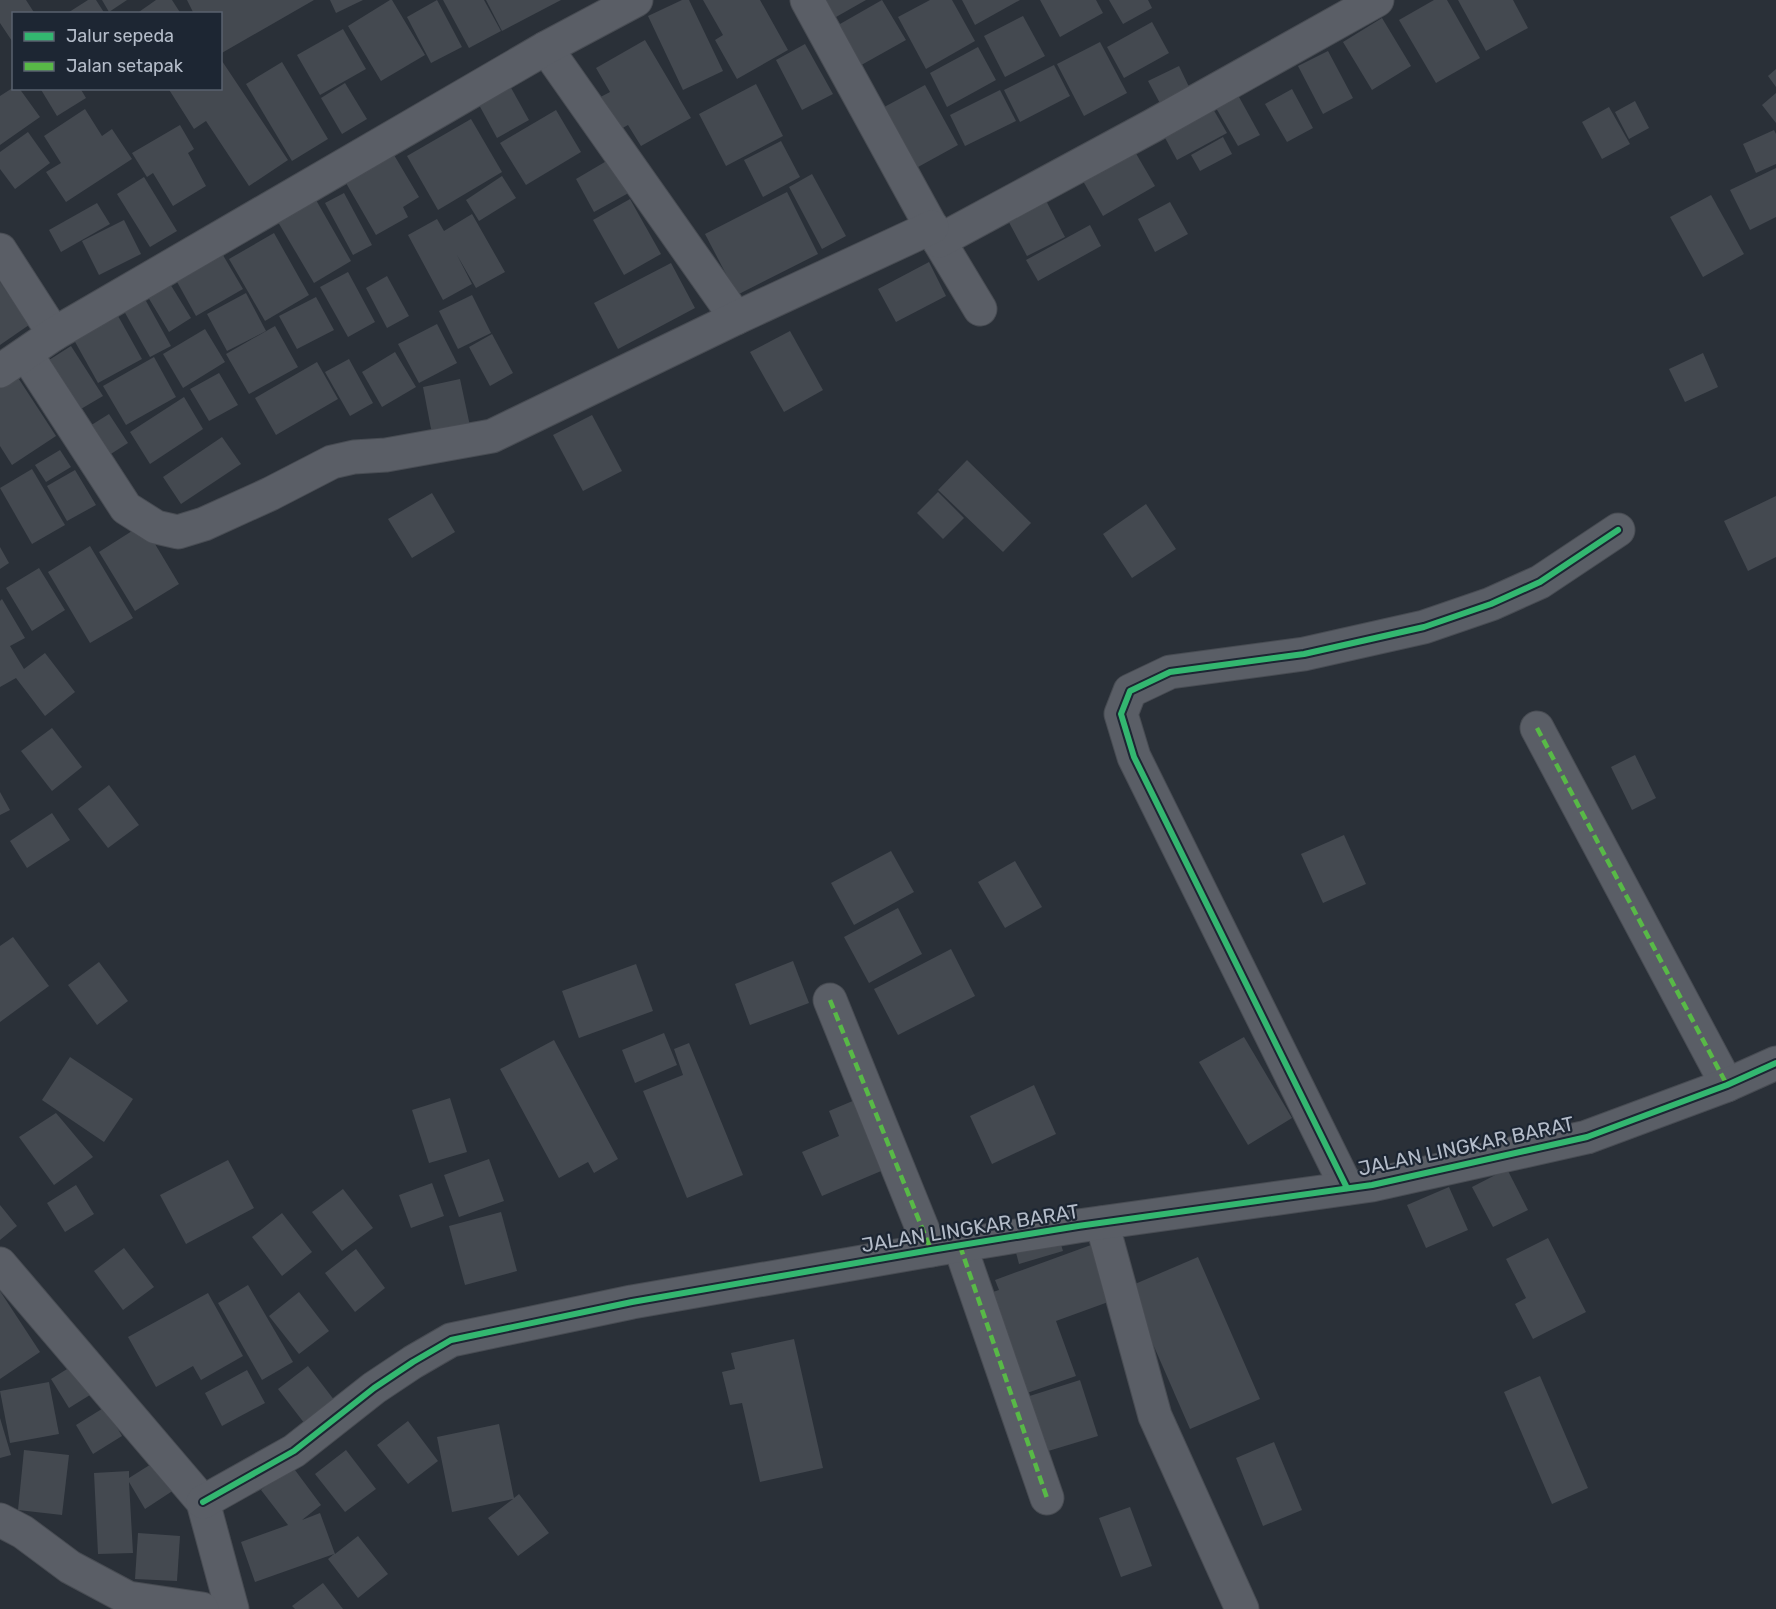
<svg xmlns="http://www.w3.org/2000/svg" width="1776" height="1609" font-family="Rubik,sans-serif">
<rect width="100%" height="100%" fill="#2a3038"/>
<g fill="#444950">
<polygon points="0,0 26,0 35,14 14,14 14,44 0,23"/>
<polygon points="88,0 96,0 105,14 66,14"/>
<polygon points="102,0 127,0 109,12"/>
<polygon points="156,0 172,0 181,14 136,14"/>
<polygon points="187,0 314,0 220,54 220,14 194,14"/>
<polygon points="330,0 363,0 336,13"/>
<polygon points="390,0 392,0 425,55 381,81 348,26"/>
<polygon points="437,0 462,47 431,63 407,17"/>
<polygon points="443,0 484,0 501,31 469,48"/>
<polygon points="486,0 561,0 502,31"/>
<polygon points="682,0 689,0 723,71 683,90 648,16"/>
<polygon points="703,0 760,0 788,50 737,79 715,40 723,35"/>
<polygon points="817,0 866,0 829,21"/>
<polygon points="882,0 906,40 856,68 833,28"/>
<polygon points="930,0 952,0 975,41 926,69 898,17"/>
<polygon points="962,0 1020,0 975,25"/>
<polygon points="1040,0 1096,0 1103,13 1060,37"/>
<polygon points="1109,0 1148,0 1152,8 1123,24"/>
<polygon points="1434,0 1447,0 1480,58 1436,83 1399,20"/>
<polygon points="1458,0 1513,0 1528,28 1486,51"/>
<polygon points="1023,16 1045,56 1005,77 984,36"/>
<polygon points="1382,18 1411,66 1372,90 1343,42"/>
<polygon points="1152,22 1169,53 1124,78 1107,47"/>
<polygon points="343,29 366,69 320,95 297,55"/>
<polygon points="645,40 691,118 641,146 628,125 610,135 591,102 610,92 596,68"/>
<polygon points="1100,42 1127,93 1084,116 1057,64"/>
<polygon points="805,44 833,94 802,110 776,60"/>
<polygon points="978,47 996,80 947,107 930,73"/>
<polygon points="1328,51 1353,98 1323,114 1298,66"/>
<polygon points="220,58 288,160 249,186 206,121 194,129 168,88 220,88"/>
<polygon points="282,62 328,139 292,161 246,84"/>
<polygon points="1054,65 1070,96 1020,122 1004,90"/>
<polygon points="1179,66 1191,91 1162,107 1148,81"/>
<polygon points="1776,69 1776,87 1768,76"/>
<polygon points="345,83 367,119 342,134 321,98"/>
<polygon points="756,84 783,136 726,166 699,114"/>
<polygon points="925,85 958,145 909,172 875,112"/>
<polygon points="510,86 529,120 497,138 478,103"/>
<polygon points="14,87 14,88 19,88 40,117 0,145 0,96"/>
<polygon points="40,88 80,88 86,98 57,116"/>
<polygon points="1234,88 1260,135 1238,146 1212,101"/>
<polygon points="1292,89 1313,128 1287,142 1265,104"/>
<polygon points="1000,90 1016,121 965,146 950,115"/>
<polygon points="1776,93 1776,123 1762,105"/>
<polygon points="1635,101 1649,128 1629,139 1615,112"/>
<polygon points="1212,107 1227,133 1177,160 1163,134"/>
<polygon points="1609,107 1630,144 1602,159 1582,122"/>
<polygon points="85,109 102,136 112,129 132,159 66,202 46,172 61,163 44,136"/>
<polygon points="556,110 581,152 526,185 500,143"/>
<polygon points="471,119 502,172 438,210 407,156"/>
<polygon points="180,125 194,149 188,153 206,186 173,206 153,173 147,177 132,153"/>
<polygon points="1774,130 1776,134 1776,164 1756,173 1743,144"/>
<polygon points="28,132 50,163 15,189 0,169 0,152"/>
<polygon points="1223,137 1232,154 1200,171 1191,155"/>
<polygon points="781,141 800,177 763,197 744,160"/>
<polygon points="1131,145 1155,186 1103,216 1079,174"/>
<polygon points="394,155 419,197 403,207 408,217 376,235 346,183"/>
<polygon points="615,156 634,190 594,212 576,179"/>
<polygon points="1776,168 1776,217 1750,230 1730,190"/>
<polygon points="812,174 846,236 822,249 789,187"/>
<polygon points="502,176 516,198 479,221 466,200"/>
<polygon points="144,177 177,231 150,247 117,194"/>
<polygon points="787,192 818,254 737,295 705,234"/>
<polygon points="344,193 372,245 353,255 325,203"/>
<polygon points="1042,193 1065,237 1027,256 1004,213"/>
<polygon points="1711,195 1744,254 1703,277 1670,217"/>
<polygon points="630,199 661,254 624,275 593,220"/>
<polygon points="316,200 351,261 314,283 278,222"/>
<polygon points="1170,202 1188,234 1155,252 1138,219"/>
<polygon points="97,203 110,224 61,252 49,230"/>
<polygon points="472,214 505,272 476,288 457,255 472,284 443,300 408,235 437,219 444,231"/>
<polygon points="124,220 141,254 99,275 82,241"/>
<polygon points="1090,225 1101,246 1038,281 1026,260"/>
<polygon points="274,233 309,295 265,321 229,259"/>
<polygon points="217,245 243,289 196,316 171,271"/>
<polygon points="929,262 946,296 896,322 878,289"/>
<polygon points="671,263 695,308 618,349 594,303"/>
<polygon points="348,272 375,322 348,337 320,287"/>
<polygon points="387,276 409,316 387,328 366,288"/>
<polygon points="167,279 191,318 169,332 145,292"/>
<polygon points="0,282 29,325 0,345"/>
<polygon points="141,292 171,346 150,357 120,304"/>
<polygon points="246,293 266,331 227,351 207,314"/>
<polygon points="472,295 491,333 458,349 439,311"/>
<polygon points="316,297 334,330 297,349 279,316"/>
<polygon points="113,307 142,359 98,383 69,331"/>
<polygon points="437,324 457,363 419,383 398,344"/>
<polygon points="275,326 298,367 249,394 226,354"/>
<polygon points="205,329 225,362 183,388 163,354"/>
<polygon points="790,331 823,390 784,412 750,352"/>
<polygon points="492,334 513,373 490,386 469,347"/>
<polygon points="71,346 103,396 69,416 38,367"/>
<polygon points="395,352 416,387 382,407 362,372"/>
<polygon points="1703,353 1718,387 1685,402 1669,369"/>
<polygon points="154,357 176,397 126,425 103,386"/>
<polygon points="349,359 373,403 350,416 325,372"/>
<polygon points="317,362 338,399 276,435 255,398"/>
<polygon points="13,370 56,436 12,465 0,446 0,378"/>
<polygon points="219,373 238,405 209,421 190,389"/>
<polygon points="460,379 470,426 432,434 423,387"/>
<polygon points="184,397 203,429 150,464 130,432"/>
<polygon points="109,414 128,443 103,459 85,429"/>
<polygon points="592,415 622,471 583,491 553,435"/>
<polygon points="222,437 241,464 181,504 163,477"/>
<polygon points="60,450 71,467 46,482 35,465"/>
<polygon points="967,460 1031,523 1003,552 938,490"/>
<polygon points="32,469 65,525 32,544 0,488"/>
<polygon points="75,470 96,505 67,521 47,486"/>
<polygon points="938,492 964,518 943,539 917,513"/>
<polygon points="432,493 455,532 412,558 388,519"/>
<polygon points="1776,496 1776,557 1748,571 1724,521"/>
<polygon points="1146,504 1176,549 1132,578 1103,534"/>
<polygon points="143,524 179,584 135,611 99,552"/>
<polygon points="90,546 133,618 90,643 48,572"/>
<polygon points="0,547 9,563 0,569"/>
<polygon points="39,568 65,610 32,631 6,588"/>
<polygon points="2,599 25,638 10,646 24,669 45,653 75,692 45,716 16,678 0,687 0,601"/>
<polygon points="52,728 82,767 52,791 21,751"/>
<polygon points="1635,755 1656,798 1632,810 1611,767"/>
<polygon points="109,785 139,825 108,848 78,809"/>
<polygon points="0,792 10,810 0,815"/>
<polygon points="52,813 70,840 27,868 10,841"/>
<polygon points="1344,835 1366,884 1323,903 1301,854"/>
<polygon points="891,851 914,892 854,925 831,883"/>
<polygon points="1015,861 1042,907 1005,928 978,882"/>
<polygon points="898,908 922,954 869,983 844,937"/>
<polygon points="13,937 49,986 0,1022 0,946"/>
<polygon points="951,949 975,996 898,1035 874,989"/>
<polygon points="793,961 809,1003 750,1025 735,984"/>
<polygon points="99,962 128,1001 97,1025 68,985"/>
<polygon points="636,964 653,1011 579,1038 562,991"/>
<polygon points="664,1033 677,1065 635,1083 622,1050"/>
<polygon points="1244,1037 1292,1118 1248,1145 1199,1062"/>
<polygon points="554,1040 618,1159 594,1173 588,1162 559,1178 500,1069"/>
<polygon points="689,1043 743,1175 687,1198 643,1091 683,1075 674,1049"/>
<polygon points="70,1057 133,1099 104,1142 42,1100"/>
<polygon points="1034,1085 1056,1134 992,1164 970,1116"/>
<polygon points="862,1097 893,1166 822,1196 802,1152 839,1136 829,1111"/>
<polygon points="450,1098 467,1152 429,1163 412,1110"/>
<polygon points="56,1113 93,1157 54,1185 19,1137"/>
<polygon points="489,1159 504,1201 459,1217 444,1175"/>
<polygon points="228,1160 254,1208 186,1244 160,1195"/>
<polygon points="1507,1169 1528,1210 1493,1227 1472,1187"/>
<polygon points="432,1183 444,1216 411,1228 399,1195"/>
<polygon points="76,1185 94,1214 65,1232 47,1203"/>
<polygon points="1449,1187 1468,1230 1426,1248 1407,1205"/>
<polygon points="343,1189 373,1228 342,1251 312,1212"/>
<polygon points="0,1205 17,1226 0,1240"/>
<polygon points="501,1212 517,1271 465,1285 449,1226"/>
<polygon points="282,1213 312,1252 282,1276 252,1237"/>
<polygon points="1057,1232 1063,1251 1019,1264 1014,1245"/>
<polygon points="1548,1238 1586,1312 1533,1339 1515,1304 1526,1298 1506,1259"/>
<polygon points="1091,1245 1111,1301 1056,1321 1076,1376 1027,1393 990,1293 999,1290 995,1280"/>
<polygon points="124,1248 154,1287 123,1310 94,1271"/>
<polygon points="356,1249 385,1288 355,1312 325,1273"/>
<polygon points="1198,1257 1260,1399 1190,1429 1128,1287"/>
<polygon points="248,1285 293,1362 262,1380 218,1303"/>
<polygon points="0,1291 40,1352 0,1379"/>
<polygon points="299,1292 329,1331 299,1354 269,1316"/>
<polygon points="208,1293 243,1356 201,1380 193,1366 156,1387 128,1337"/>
<polygon points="794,1339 823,1468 760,1482 742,1403 730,1405 722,1372 735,1369 731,1353"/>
<polygon points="80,1361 98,1390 69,1408 51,1379"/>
<polygon points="308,1366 338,1405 308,1428 278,1389"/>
<polygon points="247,1370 265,1403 222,1426 205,1393"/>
<polygon points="1540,1376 1588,1488 1552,1504 1504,1392"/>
<polygon points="1080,1380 1098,1436 1035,1455 1017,1400"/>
<polygon points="49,1382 59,1434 10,1443 0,1391"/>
<polygon points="105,1407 122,1436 93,1454 76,1425"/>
<polygon points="0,1418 11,1455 0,1458"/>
<polygon points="408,1421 438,1461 408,1484 377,1445"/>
<polygon points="499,1424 514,1498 519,1494 549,1533 518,1556 488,1518 513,1499 452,1512 437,1437"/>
<polygon points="1274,1442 1302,1510 1263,1526 1236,1458"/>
<polygon points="24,1450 69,1455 62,1515 18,1510"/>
<polygon points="346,1450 376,1489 345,1512 315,1474"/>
<polygon points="156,1461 174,1490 145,1509 129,1482 133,1553 98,1554 94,1473 129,1471 129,1478"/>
<polygon points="292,1466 321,1505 302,1520 320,1513 335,1554 358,1536 388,1574 358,1598 328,1559 334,1554 255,1582 241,1542 288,1525 261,1490"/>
<polygon points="1130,1507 1152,1566 1121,1577 1099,1518"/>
<polygon points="138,1533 180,1536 177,1581 135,1579"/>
<polygon points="323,1583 343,1609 295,1609 292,1606"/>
</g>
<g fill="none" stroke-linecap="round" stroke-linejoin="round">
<defs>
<g id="minor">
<polyline points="807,0 939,241 980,309"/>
<polyline points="546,48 736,318"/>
<polyline points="939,241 1152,126 1377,0"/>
<polyline points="0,250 54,334"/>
<polyline points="26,354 126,508 156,527 178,532 204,524 270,494 332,462 354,457 386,455 492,436 736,318 932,227"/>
<polyline points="0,371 54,334 546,48 636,0"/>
<polyline points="1537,728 1727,1085"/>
<polyline points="830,1000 931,1250"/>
<polyline points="1347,1188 1134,757 1121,714 1130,691 1170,672 1304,654 1424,627 1491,604 1540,582 1618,530"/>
<polyline points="1102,1223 1155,1416 1242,1609"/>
<polyline points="960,1246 1047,1498"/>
<polyline points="0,1264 203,1502 232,1609"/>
<polyline points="203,1502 294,1451 374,1388 413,1362 451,1340 632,1302 931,1250 1078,1226 1372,1185 1587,1137 1727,1085 1776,1063"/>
<polyline points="0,1520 23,1532 70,1567 128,1598 202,1609"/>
</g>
</defs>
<use href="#minor" stroke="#484c53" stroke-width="35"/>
<use href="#minor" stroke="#5a5e66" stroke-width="33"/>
<g stroke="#58b947" stroke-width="4.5" stroke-dasharray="9 4.5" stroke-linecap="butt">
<polyline points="1537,728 1727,1085"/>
<polyline points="830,1000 931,1250"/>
<polyline points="960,1246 1047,1498"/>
</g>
<defs>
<g id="cycleway">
<polyline points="1347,1188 1134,757 1121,714 1130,691 1170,672 1304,654 1424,627 1491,604 1540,582 1618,530"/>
<polyline points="203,1502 294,1451 374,1388 413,1362 451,1340 632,1302 931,1250 1078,1226 1372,1185 1587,1137 1727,1085 1776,1063"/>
</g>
</defs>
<use href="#cycleway" stroke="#1d2633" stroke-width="10"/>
<use href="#cycleway" stroke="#33b770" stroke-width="6"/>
</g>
<g text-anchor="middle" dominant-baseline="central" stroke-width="4.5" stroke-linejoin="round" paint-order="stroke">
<g font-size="20" fill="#b4bcc9" stroke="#1d2633">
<text transform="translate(1466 1146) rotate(-12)">JALAN LINGKAR BARAT</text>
<text transform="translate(970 1228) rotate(-9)">JALAN LINGKAR BARAT</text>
</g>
</g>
<rect x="12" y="12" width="210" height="78" fill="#1d2633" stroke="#59626f" stroke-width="1.5"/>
<rect x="24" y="32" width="30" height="9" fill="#33b770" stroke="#59626f" stroke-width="1.5"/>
<text x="66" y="42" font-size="18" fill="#b4bcc9">Jalur sepeda</text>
<rect x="24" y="62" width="30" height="9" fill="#58b947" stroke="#59626f" stroke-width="1.5"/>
<text x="66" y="72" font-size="18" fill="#b4bcc9">Jalan setapak</text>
</svg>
